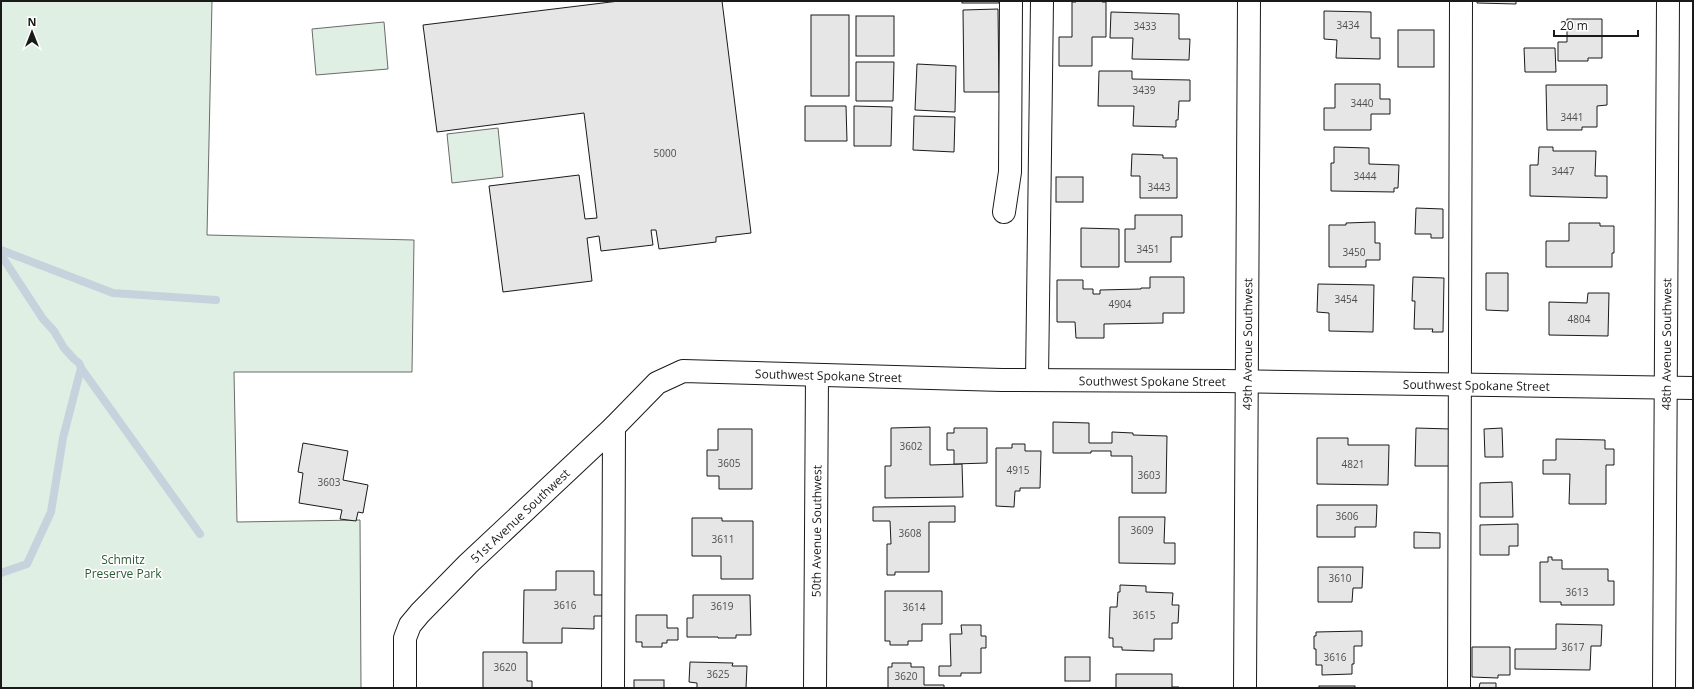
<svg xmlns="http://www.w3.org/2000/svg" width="1694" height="689" font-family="'Open Sans',sans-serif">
<rect width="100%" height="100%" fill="#fff"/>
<g fill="#e0efe3" stroke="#6a6a6a">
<polygon points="1,1 212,1 207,235 414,240 412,372 234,372 237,522 360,520 361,688 1,688"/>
<polygon points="384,22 388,69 316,75 312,29"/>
<polygon points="498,128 503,177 452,183 447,134"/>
</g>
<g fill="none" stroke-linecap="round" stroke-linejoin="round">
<g stroke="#c6d2dc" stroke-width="8">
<polyline points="1,250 113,293 216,300"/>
<polyline points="1,255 43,319 54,331 64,348 74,359 79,363 81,368 200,534"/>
<polyline points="1,573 27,564 51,512 63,438 81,368"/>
</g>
</g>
<g fill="#e6e6e6" stroke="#1a1a1a">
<polygon points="619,1 722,1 751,233 716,237 716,242 659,249 656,230 651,230 653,245 601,251 599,236 587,238 592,281 503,292 489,186 579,175 585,219 597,218 584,113 437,132 423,25"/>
<rect x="962" y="1" width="37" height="2"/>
<polygon points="1076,1 1102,1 1102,2 1106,2 1106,37 1092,37 1092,66 1059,66 1059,37 1072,37 1072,2 1076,2"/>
<polygon points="1477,1 1516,1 1516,4 1477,3"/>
<polygon points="998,9 999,92 964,92 963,10"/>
<polygon points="1324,11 1371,12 1371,38 1380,38 1380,59 1336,58 1337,40 1324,39"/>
<polygon points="1111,12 1179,14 1179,39 1190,39 1189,60 1132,59 1133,38 1110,38"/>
<rect x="811" y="15" width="38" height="81"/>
<rect x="856" y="16" width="38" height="40"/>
<polygon points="1567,19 1602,19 1602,58 1588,58 1588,61 1558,61 1558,42 1567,42"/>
<rect x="1398" y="30" width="36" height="37"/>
<polygon points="1524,48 1555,48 1556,72 1525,72"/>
<polygon points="856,62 894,62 893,101 856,101"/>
<polygon points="917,64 956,66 955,112 915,110"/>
<polygon points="1099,71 1132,71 1132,79 1190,80 1190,101 1179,101 1178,120 1176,120 1176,127 1133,126 1134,106 1098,106"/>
<polygon points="1335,84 1380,84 1380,99 1390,99 1390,114 1371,114 1371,130 1324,130 1324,108 1335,108"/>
<polygon points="1546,85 1607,85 1607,105 1597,106 1597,127 1582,127 1582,130 1547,130"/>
<polygon points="805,106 846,106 847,141 805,141"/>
<polygon points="854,106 892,107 891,146 854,146"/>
<polygon points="914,116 955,117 954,152 913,150"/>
<polygon points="1334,147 1369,148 1369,164 1399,165 1398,188 1394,188 1394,192 1331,191 1331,163 1334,163"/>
<polygon points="1539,147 1553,147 1553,151 1596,151 1595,176 1607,176 1607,198 1530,196 1530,165 1538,165"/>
<polygon points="1132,154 1163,155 1163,158 1177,158 1177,198 1140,198 1140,176 1131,176"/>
<rect x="1056" y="177" width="27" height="25"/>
<polygon points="1416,208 1443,209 1443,238 1431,238 1431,234 1415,234"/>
<polygon points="1135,215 1182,215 1182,237 1171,237 1171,262 1125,262 1125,229 1135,229"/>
<polygon points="1375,222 1375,243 1380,243 1380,260 1366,260 1366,267 1329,267 1329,225 1346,225 1346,223"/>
<polygon points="1569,223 1600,223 1600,226 1614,226 1614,253 1612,253 1612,267 1546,267 1546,241 1569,241"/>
<polygon points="1081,228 1119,229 1119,267 1081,267"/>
<polygon points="1486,273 1508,273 1508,311 1486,310"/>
<polygon points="1150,277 1184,277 1184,313 1163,313 1163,323 1104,324 1104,338 1076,338 1075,322 1057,322 1057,280 1083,280 1083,289 1093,289 1093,294 1100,294 1100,290 1141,289 1141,288 1150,288"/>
<polygon points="1413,277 1444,278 1443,332 1432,332 1433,329 1414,329 1415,301 1412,301"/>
<polygon points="1318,284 1374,285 1373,332 1329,331 1329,313 1317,312"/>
<polygon points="1588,293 1609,293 1608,336 1549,335 1549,302 1587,303"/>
<polygon points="1053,422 1089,423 1089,443 1112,443 1112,432 1133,433 1133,435 1167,436 1166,493 1132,493 1132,456 1111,456 1111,451 1091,451 1091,453 1053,453"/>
<polygon points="930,427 930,465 962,464 963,497 885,498 885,466 891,466 891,428"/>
<polygon points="954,428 987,428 987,463 954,464 954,450 947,450 947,433 954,433"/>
<polygon points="1416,428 1451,429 1450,466 1415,466"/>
<polygon points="1502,428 1503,457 1485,457 1484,429"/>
<polygon points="718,429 752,429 752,489 719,489 719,476 707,476 707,450 718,450"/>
<polygon points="1317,438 1348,438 1348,445 1389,445 1388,485 1317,484"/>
<polygon points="1556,439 1605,440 1605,449 1614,449 1614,465 1606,465 1606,504 1569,504 1570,474 1543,474 1543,460 1556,460"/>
<polygon points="303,443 348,451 343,480 368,485 363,513 358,512 356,521 340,519 342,510 299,503 303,473 298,472"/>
<polygon points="1012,444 1025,444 1025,451 1041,451 1040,488 1020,488 1020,491 1015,491 1014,507 996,506 996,448 1012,448"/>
<polygon points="1512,482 1513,517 1480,517 1480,483"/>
<polygon points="1317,505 1377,505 1376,527 1355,527 1355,537 1317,537"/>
<polygon points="955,506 955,522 929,522 929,572 895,572 895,575 887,575 887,544 891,544 890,521 873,521 873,507"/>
<polygon points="1119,517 1165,517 1164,543 1175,543 1175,564 1119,563"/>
<polygon points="692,518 722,518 722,521 753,521 753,579 721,579 721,556 692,556"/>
<polygon points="1518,524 1518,546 1509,546 1509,555 1480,555 1480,525"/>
<polygon points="1414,532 1440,533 1440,548 1414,548"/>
<polygon points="1548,557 1552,557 1552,560 1562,560 1562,569 1608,569 1608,581 1614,581 1614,605 1561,605 1561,602 1540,602 1540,562 1548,562"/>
<polygon points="1318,567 1363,567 1362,588 1353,588 1352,602 1318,602"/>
<polygon points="556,571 594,571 594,595 607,595 606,616 594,616 594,629 562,628 562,643 523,643 524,590 556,590"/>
<polygon points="1120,585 1146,586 1146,592 1173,593 1172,605 1179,605 1178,623 1172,623 1172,639 1154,639 1154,651 1122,650 1122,647 1113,647 1113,638 1109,638 1110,607 1117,607 1118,592 1120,592"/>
<polygon points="885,591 942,591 942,624 922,624 922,641 908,641 908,645 890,645 890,641 885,641"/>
<polygon points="693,595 750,595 751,635 736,635 736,638 718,638 718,637 687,637 687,618 693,618"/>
<polygon points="636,615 667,615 667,628 678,628 678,640 667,640 667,643 662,643 662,647 642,647 642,642 636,642"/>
<polygon points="1556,624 1602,625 1601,646 1591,646 1590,670 1515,669 1515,649 1556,649"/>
<polygon points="961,625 981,625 981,636 986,636 986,648 981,648 981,673 961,673 961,676 939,676 939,666 951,666 950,634 962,634"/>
<polygon points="1362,631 1362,646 1354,646 1354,664 1352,664 1352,674 1322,675 1322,665 1316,665 1316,649 1314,649 1314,636 1316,636 1316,632"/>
<polygon points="1472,647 1510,647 1510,675 1498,675 1498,678 1472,677"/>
<polygon points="483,652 527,652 527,681 532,681 532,688 483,688"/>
<rect x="1065" y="657" width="25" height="24"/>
<polygon points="690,662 733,663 732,666 747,666 746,688 697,688 697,683 689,682"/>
<polygon points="892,663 911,663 911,667 924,667 924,685 944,685 944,688 888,688 888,667 892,667"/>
<polygon points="1116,674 1172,674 1172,687 1179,687 1179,688 1116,688"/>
<rect x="634" y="680" width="30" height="8"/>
<polygon points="1480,683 1496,683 1496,688 1479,688"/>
<rect x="1319" y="686" width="36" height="2"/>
</g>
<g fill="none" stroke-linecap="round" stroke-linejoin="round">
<defs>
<g id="minor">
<polyline points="1004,212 1010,172 1011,1"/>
<polyline points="1037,380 1042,1"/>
<path id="s1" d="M405,688V638L410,625L420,613L468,564L614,427L657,383L683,371L1002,380L1224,381L1693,388"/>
<polyline points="613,688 614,427"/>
<path id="s2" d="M815,688L817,375"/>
<path id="s3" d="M1245,688L1249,1"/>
<polyline points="1459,688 1461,1"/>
<path id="s4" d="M1664,688L1668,1"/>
</g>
</defs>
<use href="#minor" stroke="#1a1a1a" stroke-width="24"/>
<use href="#minor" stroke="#fff" stroke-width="22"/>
</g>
<g text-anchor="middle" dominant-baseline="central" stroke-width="3" stroke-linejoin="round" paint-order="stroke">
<g font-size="10" fill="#4d4d4d">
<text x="1348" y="25">3434</text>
<text x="1145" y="26">3433</text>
<text x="1144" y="90">3439</text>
<text x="1362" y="103">3440</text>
<text x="1572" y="117">3441</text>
<text x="665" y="153">5000</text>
<text x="1563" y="171">3447</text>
<text x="1365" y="176">3444</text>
<text x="1159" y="187">3443</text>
<text x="1148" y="249">3451</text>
<text x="1354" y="252">3450</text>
<text x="1346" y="299">3454</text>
<text x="1120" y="304">4904</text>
<text x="1579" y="319">4804</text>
<text x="911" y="446">3602</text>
<text x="729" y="463">3605</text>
<text x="1353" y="464">4821</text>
<text x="1018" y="470">4915</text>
<text x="1149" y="475">3603</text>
<text x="329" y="482">3603</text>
<text x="1347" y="516">3606</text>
<text x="1142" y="530">3609</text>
<text x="910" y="533">3608</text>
<text x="723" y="539">3611</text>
<text x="1340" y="578">3610</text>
<text x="1577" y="592">3613</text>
<text x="565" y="605">3616</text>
<text x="722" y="606">3619</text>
<text x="914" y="607">3614</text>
<text x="1144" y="615">3615</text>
<text x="1573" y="647">3617</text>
<text x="1335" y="657">3616</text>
<text x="505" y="667">3620</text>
<text x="718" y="674">3625</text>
<text x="906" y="676">3620</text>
</g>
<g font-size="12" fill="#1a1a1a" stroke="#fff">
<text stroke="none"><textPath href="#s3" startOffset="344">49th Avenue Southwest</textPath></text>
<text stroke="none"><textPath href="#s4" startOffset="344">48th Avenue Southwest</textPath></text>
<text stroke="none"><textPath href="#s1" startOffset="584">Southwest Spokane Street</textPath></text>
<text stroke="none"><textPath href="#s1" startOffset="908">Southwest Spokane Street</textPath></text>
<text stroke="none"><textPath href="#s1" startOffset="1232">Southwest Spokane Street</textPath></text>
<text stroke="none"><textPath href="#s1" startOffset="219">51st Avenue Southwest</textPath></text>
<text stroke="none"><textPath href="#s2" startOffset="157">50th Avenue Southwest</textPath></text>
</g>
<g font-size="12" fill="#2b5a34" stroke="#fff">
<text x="123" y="559">Schmitz<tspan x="123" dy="14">Preserve Park</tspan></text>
</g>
</g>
<rect width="1694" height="689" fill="none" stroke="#1a1a1a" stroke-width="4"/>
<g transform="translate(32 32)" stroke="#ffffff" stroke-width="3" paint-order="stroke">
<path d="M0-3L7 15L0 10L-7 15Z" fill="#1a1a1a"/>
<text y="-6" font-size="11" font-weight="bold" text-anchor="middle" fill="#1a1a1a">N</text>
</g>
<path d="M1554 30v6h84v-6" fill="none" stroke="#1a1a1a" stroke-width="2"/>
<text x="1560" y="30" font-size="12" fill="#1a1a1a" stroke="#ffffff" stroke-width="3" paint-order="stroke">20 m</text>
</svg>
